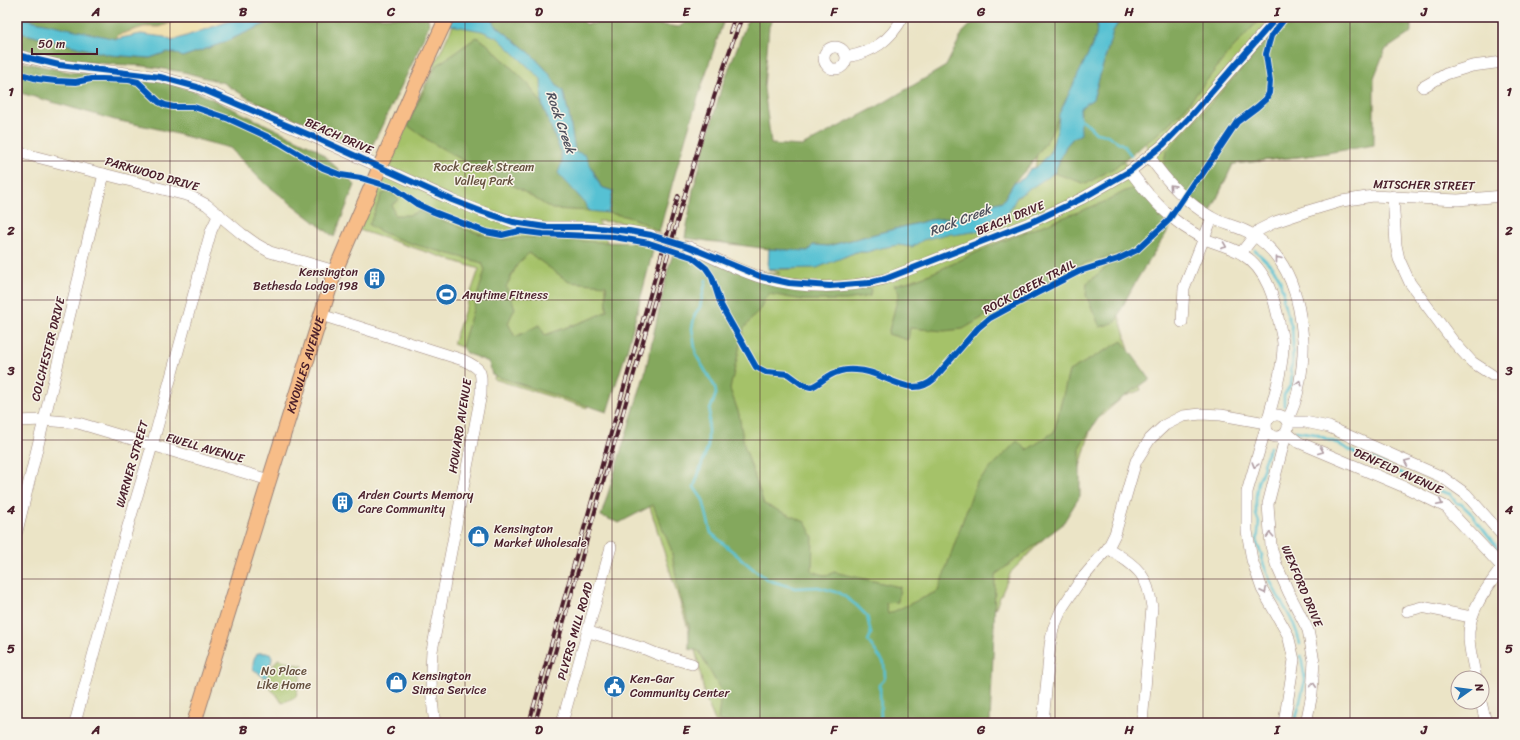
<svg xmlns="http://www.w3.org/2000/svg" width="1520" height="740" font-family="Sriracha,sans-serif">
<rect width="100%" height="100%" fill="#f7f3e8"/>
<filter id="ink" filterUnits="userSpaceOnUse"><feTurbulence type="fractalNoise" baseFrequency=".025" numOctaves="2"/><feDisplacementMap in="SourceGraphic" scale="8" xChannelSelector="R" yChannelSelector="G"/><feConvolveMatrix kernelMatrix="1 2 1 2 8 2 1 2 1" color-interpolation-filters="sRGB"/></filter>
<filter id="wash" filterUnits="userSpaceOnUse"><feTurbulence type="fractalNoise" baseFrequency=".012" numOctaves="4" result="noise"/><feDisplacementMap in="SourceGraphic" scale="16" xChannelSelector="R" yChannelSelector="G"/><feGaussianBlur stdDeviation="0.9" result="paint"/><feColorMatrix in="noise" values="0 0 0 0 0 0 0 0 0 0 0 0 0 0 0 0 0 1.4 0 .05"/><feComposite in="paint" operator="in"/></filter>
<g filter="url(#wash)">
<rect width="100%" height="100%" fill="#ebe4c6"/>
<g fill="#a5c269" stroke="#78704a">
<path d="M457,17H558L594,211C617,213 641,217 659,233L619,222L598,221L611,251L606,285L607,311L602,314L587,408L494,379L498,361L453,344L479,269L356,229Z"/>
<polygon points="1031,17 1381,17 1315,155 1233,164 1210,213 1182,192 1149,150 1127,106 1117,152 1142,187 1114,299 1141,390 1123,397 1092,424 1073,492 1057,525 1011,572 979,646 972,723 716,723 705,697 697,657 638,469 744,269 773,274 780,273 768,269 793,269 844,257 856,252 866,252 1017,197 1034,185 1037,149 806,157"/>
<polygon points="278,659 303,666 296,697 282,703 276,694 261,681"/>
</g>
<g fill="#84a85d" stroke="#676444" fill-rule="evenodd">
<polygon points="17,17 187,17 160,27 144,27 118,35 116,40"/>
<polygon points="281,17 428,17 429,25 411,66 372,146 368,148 301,122 246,97 224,83 184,72 144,66 79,62 35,55 17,48 17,32 110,55 150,58 167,52 176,53 182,57 220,44"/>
<path d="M491,17H579L586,24L635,22L679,27L693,17H725C700,88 678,160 659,233C644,220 627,216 608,213L613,191L601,187L593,170L575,151L569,115L563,91L557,86L548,72L530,53L494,24Z"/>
<polygon points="749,17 775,17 769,26 764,88 771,144 802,146 878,106 946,66 963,32 979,17 1098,17 1096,36 1091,48 1065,103 1050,136 1031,164 1013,184 1003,201 992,204 958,217 930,220 828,246 813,245 808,251 769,249 685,238 693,190 721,89"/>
<polygon points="1122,17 1262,17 1230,51 1181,113 1156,135 1114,168 1086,184 1054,173 1066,146 1073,138 1081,113 1080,108 1093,99 1113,31"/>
<polygon points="1288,17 1410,17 1412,32 1385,50 1374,78 1374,145 1315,155 1233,164 1210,213 1181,188 1163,166 1166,152 1224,89 1264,42"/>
<polygon points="477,37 487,44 519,75 529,85 542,104 560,150 562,162 589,211 552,209 516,187 473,166 429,141 407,125 436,66"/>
<polygon points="17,61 69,72 157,80 197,92 317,149 355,185 334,237 262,181 230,148 154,128 115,120 17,92"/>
<path d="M1138,187L1172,224C1153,256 1129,287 1116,322L1100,327L1086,295L1087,283L1123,253L1085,263L1063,277L992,312L963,329L944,331L910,328L908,340L888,334L899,293L894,285C928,278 957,261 988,247C1028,230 1069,216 1109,200L1125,191Z"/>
<path d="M390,191L399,200L392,205L395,215H409L420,211L465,229L498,239H511L529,237L598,242L649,243L654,247L627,350L607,412L492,375L489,362L466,353L462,346L485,270L482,263C444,251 404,246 369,225L382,194ZM529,253L569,282L606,285L607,311L593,318L545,335L539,325L515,337L508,323L515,308L506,287L517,265Z"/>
<polygon points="675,249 705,260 821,291 871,288 870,296 846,300 803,300 769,294 764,300 761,308 744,328 730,389 739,414 744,445 764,504 805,522 813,537 812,571 826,576 834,572 900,587 898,602 886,603 888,614 938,591 976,483 1017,441 1027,450 1054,432 1069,371 1122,341 1150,379 1103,411 1080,446 1080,496 1062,525 995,575 994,633 990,723 727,723 718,720 721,691 699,651 689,649 689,625 679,592 671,549 653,505 619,523 601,516 645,373 668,269"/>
</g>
<polygon fill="#eeda9e" stroke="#9c7c64" points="187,17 200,17 203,21 221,17 250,17 246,20 233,20 172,41 164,37 116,40 118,35 144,27 160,27"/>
<g fill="#57c1d3" stroke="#50707f">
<polygon points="17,17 116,39 141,34 164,37 172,41 233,20 246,20 250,17 281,17 220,44 182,57 176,53 167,52 150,58 110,55 17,32"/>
<polygon points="434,17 488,17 491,19 494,24 530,53 548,72 557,86 563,91 569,115 575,151 585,155 601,187 613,191 608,213 589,211 585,203 558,173 562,162 560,150 542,104 541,79 498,38 482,31 451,25"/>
<path d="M1098,17H1122L1113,31L1093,99L1080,108L1081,134L1073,138L1066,146L1054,173L1017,197L1007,215C996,218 985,220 979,231L953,235L951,233L923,240L912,247L898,245L881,248L867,252H856L817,268L768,269L769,249L808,251L813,245L828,246L930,220L958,217L992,204L1003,201L1013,184L1024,178L1030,169L1037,167L1050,153L1058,127L1059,114L1091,48L1096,36Z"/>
<path d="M258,653H270C275,661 269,664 266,672L268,675L265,678L253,669C253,662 253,658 258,653Z"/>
</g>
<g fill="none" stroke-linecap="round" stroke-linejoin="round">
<g stroke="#57c1d3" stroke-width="2.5">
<polyline points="1079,119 1084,121 1096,133 1107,135 1123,145 1131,155"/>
<path d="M1255,250C1264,260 1282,273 1281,287L1284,291L1283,300L1292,328L1293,343L1292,365L1290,370L1292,375L1291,384L1284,395V406"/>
<polyline points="706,280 700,307 695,314 692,328 696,355 715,387 716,394 710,410 708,430 708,446 694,487 703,500 711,533 752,568 768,580 795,588 818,587 840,593 856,605 867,616 871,634 868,641 884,663 885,677 880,685 881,723"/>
<polyline points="1296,431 1315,434 1334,442 1363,457 1376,460 1396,471 1433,486 1437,490 1450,494 1456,503 1461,504 1474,516 1476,522 1480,525 1499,550"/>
<path d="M1270,447L1263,464L1264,467L1258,482L1256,496V514L1259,522L1257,544L1262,555L1261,558C1267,572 1272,588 1281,601C1290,617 1296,625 1300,644"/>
<polyline points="1295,723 1305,680 1301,656"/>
</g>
</g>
</g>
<g filter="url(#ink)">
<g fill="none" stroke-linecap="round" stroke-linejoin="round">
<polyline stroke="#cbbda7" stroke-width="11" stroke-dasharray="11 5.5" stroke-linecap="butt" points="651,235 689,247"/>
<defs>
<g id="minor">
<circle cx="835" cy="58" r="11"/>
<polyline points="17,55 59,65 160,77 197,87 312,136 452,200 483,212 513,222 546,227 587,227 629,231 651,235"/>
<path d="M847,57C873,52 890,41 903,17"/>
<polyline points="1423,87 1446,74 1472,66 1503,62"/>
<polyline points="17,152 190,196 207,205 242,234 256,244 270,252 335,271"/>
<path d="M1149,156C1166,181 1185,202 1211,217C1224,225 1240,226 1253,235C1290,258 1300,300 1303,340C1304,363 1299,401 1287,420"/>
<path d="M1130,171C1151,199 1173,224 1205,239C1217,244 1231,247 1242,254C1267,269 1275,300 1280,327C1281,333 1283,339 1283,345C1283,368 1274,396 1268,419"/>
<polyline points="1393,196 1396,245 1399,259 1410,283 1453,341 1472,362 1492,375"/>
<path d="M689,247C713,257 738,271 763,278C802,289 846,289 885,279L1032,222L1083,198L1130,171L1163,145L1189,118L1277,17"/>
<polyline points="1241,253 1259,230 1275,222 1308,211 1342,201 1373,196 1458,200 1503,196"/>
<path d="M321,315L463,360C484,370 481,371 481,394L432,651C430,676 431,699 435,723"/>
<polyline points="1182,322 1184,288 1212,218"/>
<circle cx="1277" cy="426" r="11"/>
<polyline points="17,421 44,420 78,423 269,480"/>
<polyline points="1288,422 1305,422 1329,427 1442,477 1466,494 1503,536"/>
<polyline points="1266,427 1247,492 1247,531 1252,560 1262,589 1288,635 1294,660 1284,723"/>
<polyline points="1287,433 1298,442 1407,488 1446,507 1503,568"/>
<polyline points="1284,435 1284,442 1268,504 1271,546 1276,564 1289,593 1308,630 1314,661 1312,694 1306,723"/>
<polyline points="17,531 104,174"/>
<path d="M1108,548C1136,567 1147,571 1152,607L1142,723"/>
<polyline points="1407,611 1422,607 1471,617"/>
<polyline points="589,632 645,649 657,654 692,664"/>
<path d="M1476,678C1473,663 1468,647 1469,632C1471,606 1489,586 1503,566"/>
<polyline points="1481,702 1486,723"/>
<polyline points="75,723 125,536 152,446 211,231 219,214"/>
<polyline points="562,723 611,547"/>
<polyline points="1043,723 1050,645 1053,629 1062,608 1080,581 1108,548 1115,534 1136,461 1150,439 1165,425 1183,416 1201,414 1221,415 1266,423"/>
</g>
<g id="major">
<path id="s1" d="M194,723L267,487L335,271L413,90L447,17"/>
</g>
</defs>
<use href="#minor" stroke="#9a8278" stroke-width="12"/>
<use href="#major" stroke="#9a8278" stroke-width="16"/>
<use href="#minor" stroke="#fff" stroke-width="11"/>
<use href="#major" stroke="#f7bd88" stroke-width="14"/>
<defs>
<g id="rail">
<polyline points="730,32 735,17"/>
<polyline points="529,723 678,196"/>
<path d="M535,723C575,583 615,443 654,303C682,207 706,111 742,17"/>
</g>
</defs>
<use href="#rail" stroke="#4a1f2b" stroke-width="4"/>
<use href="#rail" stroke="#f7f3e8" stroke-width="2.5" stroke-dasharray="8" stroke-linecap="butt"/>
<defs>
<g id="cycleway">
<polyline points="17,55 59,65 160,77 197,87 312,136 452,200 483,212 513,222 546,227 587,227 629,231 651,235 689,247 762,277 789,283 830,286 869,283 885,279 1032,222 1083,198 1130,171 1163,145 1189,118 1277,17"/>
<path d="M17,73L38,79L56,81L76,82L91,79H102L129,80L138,82L159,102L165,105L173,107H194L229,119L279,142L323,168L341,175L361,178L394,188L417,204L434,212L486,232L502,235L519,231L543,234L614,237L649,243L692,257L706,268L712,277L721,305L727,316L756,367L766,372L788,374L803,385L811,387C818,385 823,379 829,376C837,371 847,369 856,370C883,370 910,401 934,379L978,328L990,318L1037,293L1080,271L1118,259L1137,250L1168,221L1194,182L1201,176L1237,122L1257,107L1266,99L1269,93L1270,81L1266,54L1271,36L1286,17"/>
</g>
</defs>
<use href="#cycleway" stroke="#f7f3e8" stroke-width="8"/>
<use href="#cycleway" stroke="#0057b8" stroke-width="6"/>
</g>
<defs><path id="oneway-chevron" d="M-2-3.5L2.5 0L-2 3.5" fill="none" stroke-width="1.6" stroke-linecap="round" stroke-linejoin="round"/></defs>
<g stroke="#ae9aa0">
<use href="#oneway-chevron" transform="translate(1172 187) rotate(-132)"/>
<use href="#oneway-chevron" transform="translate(1224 246) rotate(22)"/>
<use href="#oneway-chevron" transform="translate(1278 259) rotate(-128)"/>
<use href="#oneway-chevron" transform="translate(1299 383) rotate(-76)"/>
<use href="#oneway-chevron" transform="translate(1321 451) rotate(23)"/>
<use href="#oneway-chevron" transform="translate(1407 462) rotate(-157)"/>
<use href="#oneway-chevron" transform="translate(1255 465) rotate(106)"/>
<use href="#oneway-chevron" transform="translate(1440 503) rotate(26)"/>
<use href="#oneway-chevron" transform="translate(1270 535) rotate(-93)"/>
<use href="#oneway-chevron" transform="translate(1264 591) rotate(64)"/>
<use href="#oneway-chevron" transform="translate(1313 685) rotate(-86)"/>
</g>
</g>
<path fill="none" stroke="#4a1f2b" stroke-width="1" stroke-opacity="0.55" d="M170,17V723M317,17V723M465,17V723M612,17V723M760,17V723M908,17V723M1055,17V723M1203,17V723M1350,17V723M17,161H1503M17,300H1503M17,440H1503M17,579H1503"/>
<defs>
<symbol id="building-disc" viewBox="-11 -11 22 22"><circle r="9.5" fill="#1f6fb2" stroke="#f7f3e8"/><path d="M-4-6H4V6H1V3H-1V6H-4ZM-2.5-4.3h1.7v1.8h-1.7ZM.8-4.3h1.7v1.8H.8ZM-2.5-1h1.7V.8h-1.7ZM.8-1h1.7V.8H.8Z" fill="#fff"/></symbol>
<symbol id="stadium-disc" viewBox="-11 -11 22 22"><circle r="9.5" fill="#1f6fb2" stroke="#f7f3e8"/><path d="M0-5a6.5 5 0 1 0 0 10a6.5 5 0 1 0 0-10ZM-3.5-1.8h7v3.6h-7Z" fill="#fff"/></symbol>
<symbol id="shop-disc" viewBox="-11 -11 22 22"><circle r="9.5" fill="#1f6fb2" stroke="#f7f3e8"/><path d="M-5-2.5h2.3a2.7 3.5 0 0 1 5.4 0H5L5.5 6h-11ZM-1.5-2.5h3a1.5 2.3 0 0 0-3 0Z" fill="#fff"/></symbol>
<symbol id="civic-disc" viewBox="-11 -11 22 22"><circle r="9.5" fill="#1f6fb2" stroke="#f7f3e8"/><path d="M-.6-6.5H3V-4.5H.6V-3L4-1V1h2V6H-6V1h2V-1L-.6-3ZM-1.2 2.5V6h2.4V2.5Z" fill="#fff"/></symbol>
</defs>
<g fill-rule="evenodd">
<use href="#building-disc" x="362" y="266" width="25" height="25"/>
<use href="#stadium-disc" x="434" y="282" width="25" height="25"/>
<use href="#building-disc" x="330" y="490" width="25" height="25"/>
<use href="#shop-disc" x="466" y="524" width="25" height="25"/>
<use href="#shop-disc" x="384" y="670" width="25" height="25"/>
<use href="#civic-disc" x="602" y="674" width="25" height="25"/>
</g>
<g text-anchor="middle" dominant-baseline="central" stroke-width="3" stroke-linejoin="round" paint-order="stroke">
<g font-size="12" fill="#4a1f2b" stroke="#f7f3e8">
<text transform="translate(339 136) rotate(24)">BEACH DRIVE</text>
<text transform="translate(152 174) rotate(16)">PARKWOOD DRIVE</text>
<text transform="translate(1424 185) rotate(1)">MITSCHER STREET</text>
<text transform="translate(1010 218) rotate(-22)">BEACH DRIVE</text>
<text transform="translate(1029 287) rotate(-28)">ROCK CREEK TRAIL</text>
<text transform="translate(48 349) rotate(-76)">COLCHESTER DRIVE</text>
<text stroke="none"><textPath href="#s1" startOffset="375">KNOWLES AVENUE</textPath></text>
<text transform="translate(460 426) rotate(-81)">HOWARD AVENUE</text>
<text transform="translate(205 448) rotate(16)">EWELL AVENUE</text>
<text transform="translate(132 464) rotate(-74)">WARNER STREET</text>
<text transform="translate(1398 471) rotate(24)">DENFELD AVENUE</text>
<text transform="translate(1302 586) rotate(67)">WEXFORD DRIVE</text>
<text transform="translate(575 631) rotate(-74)">PLYERS MILL ROAD</text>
</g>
<g font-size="12" fill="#65503e" stroke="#f7f3e8">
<text x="484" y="167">Rock Creek Stream<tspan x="484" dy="14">Valley Park</tspan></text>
<text x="284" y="671">No Place<tspan x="284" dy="14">Like Home</tspan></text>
</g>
<g font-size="12" fill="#4a1f2b" stroke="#f7f3e8" text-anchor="start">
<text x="358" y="272" text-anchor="end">Kensington<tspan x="358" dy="14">Bethesda Lodge 198</tspan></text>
<text x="462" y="295">Anytime Fitness</text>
<text x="358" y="495">Arden Courts Memory<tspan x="358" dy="14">Care Community</tspan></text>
<text x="494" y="529">Kensington<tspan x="494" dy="14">Market Wholesale</tspan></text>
<text x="412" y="676">Kensington<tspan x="412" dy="14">Simca Service</tspan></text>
<text x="630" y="679">Ken-Gar<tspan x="630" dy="14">Community Center</tspan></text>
</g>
<g font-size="13" font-style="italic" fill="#4e505d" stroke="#f7f3e8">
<text transform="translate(561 122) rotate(71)">Rock Creek</text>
<text transform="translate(960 220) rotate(-21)">Rock Creek</text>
</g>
</g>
<rect width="1520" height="740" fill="none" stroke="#f7f3e8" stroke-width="44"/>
<g transform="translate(1470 690) rotate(76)"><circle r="19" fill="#f7f3e8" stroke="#b29e9c"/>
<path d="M0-3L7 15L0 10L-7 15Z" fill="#1f6fb2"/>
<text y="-6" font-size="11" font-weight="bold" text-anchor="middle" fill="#4a1f2b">N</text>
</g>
<path d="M32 48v6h65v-6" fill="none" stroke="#4a1f2b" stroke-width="2"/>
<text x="38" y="48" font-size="12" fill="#4a1f2b" stroke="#f7f3e8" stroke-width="3" paint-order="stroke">50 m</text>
<rect x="22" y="22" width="1476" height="696" fill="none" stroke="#4a1f2b" stroke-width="1.5"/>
<g font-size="13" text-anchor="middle" font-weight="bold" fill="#4a1f2b">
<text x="96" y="16">A</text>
<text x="243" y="16">B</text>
<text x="391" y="16">C</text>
<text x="539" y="16">D</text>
<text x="686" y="16">E</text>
<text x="834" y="16">F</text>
<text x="981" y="16">G</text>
<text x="1129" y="16">H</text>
<text x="1277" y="16">I</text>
<text x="1424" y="16">J</text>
<text x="11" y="96">1</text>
<text x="1509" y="96">1</text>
<text x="11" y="235">2</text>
<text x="1509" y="235">2</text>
<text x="11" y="375">3</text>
<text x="1509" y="375">3</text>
<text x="11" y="514">4</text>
<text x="1509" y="514">4</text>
<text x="11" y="653">5</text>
<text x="1509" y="653">5</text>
<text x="96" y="734">A</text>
<text x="243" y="734">B</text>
<text x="391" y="734">C</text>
<text x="539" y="734">D</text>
<text x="686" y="734">E</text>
<text x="834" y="734">F</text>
<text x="981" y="734">G</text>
<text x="1129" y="734">H</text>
<text x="1277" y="734">I</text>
<text x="1424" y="734">J</text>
</g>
</svg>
